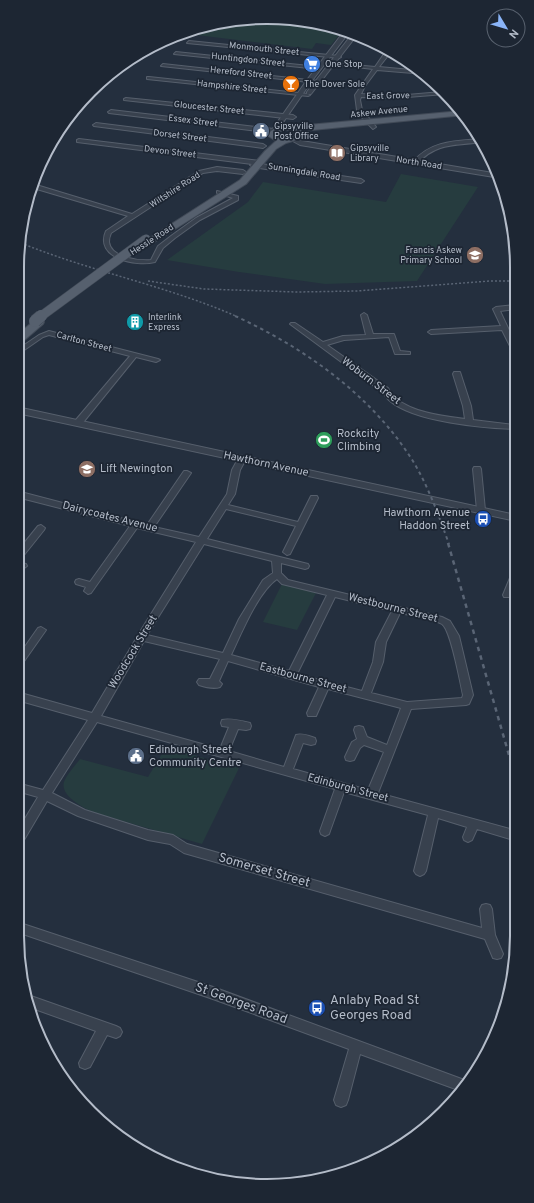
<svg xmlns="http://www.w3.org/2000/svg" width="534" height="1203" font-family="Overpass,sans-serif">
<rect width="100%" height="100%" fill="#242f3e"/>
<g fill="#263c3f">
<polygon points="251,18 343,30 331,45 316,43 312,49 188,34"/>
<polygon points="401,174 478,187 417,281 325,284 239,272 167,260 248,202 263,182 386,202"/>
<polygon points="282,584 316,593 297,630 263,622"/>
<path d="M166,747L239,768L202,844L92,812C83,807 60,796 64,782C67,774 75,766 80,759L148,777Z"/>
</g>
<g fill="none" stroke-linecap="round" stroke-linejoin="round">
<defs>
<g id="minor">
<polygon points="189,41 339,56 341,57 339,58 187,43"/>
<polygon points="386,51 390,53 379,67 422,71 425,74 377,70 365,86 361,94 395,96 442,92 445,94 395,98 361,97 360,100 362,110 376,127 373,129 363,119 357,110 355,95 373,69 332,64 334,63 375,67"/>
<polygon points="176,52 319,67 321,68 319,69 174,54"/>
<polygon points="163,64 318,81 320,82 318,83 161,66"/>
<polygon points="149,77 308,94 310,95 308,96 147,79 147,77"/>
<polygon points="126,98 293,115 296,117 293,119 124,100 124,99"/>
<polygon points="111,110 274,129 277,131 274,133 109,113 108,112"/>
<polygon points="96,123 263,144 266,146 263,148 94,126 93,125"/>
<polygon points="79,139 260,161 263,163 261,164 361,179 364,181 361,183 253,167 250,165 252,164 77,142 77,140"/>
<path d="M480,139L481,142C456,146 437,142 418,163L413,162C430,141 455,141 480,139Z"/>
<path d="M217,167L243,170L246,172L243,174L217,171L203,173L111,233C110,235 109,240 109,242C111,258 139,261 151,260L158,246L171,236L196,218L233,198L217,193V191L238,196V200L200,220L175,238L163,248L155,262C136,267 94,258 106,231L128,216L30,187L33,184L132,214L199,171Z"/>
<polygon points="515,305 515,309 500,311 515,343 515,352 512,350 502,330 431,334 428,332 431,330 501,326 493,309 496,307"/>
<path d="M364,313L367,315L373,334H394L400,351L410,352V354H395L389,337L344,340L327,345L388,388C390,392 392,396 395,398C414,413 442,416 465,419L463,406L453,374L454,372H460L471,406L473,420L515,425V429C484,428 414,422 390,401C387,399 385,395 382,392L290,324L291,323H295L323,342L343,336L366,335L361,315Z"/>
<polygon points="49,331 158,359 160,360 156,362 136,357 81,425 75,425 75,421 130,356 49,335 43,337 17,355 17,350 39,335"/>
<path d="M239,457H242L246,459L240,470L235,494L228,505L298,522L311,496H317L318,498L290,554L287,555L283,552L296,526L226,509L207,539L308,564L309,566L308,568L305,569L281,563V573L288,580L442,617L450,621L459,636L473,695L469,704L466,705L411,709L378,793L517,831V841L477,829L472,840L468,842L464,840L463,837L467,827L438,818L426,871L424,874L420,876L416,874L414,871L428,815L344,792L330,831L329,834L325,836L321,834L320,831L335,789L97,722L52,793L85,810L148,830L173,835L187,844L482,928L480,909L482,905L486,904L490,905L492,909L495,935L503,954L501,958L497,959L493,958L485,939L184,853L170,844L148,840L78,816L47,801L21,845L17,847V832L38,797L17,791V783L43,790L88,720L17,700V692L92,713L143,627L196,542L137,528L91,593L88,594L84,591L86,587L76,584L75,582L76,580L79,579L90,582L130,526L17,497V491L147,525L184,471H187L191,473L154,527L199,537L227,494L232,470ZM204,544L272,561L273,573L263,580L239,619L223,653L147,635ZM277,579L282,584L327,595L289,671L231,655C241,634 258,592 277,579ZM335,597L392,611L376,642L373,662L362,691L297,674ZM400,613C413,616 430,617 442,624C451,630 460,682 463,695L462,698L407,702L371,693L383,662L386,642ZM144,641L220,659L210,679H199L197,682L199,685C205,687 214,689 220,687L222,684L219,681L228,661L319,687L307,713L308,716H316L328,689L401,708L387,745L367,737L363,727L359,726L355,727L354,730L357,739L352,742L345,757L346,760L350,761L354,760L360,748L364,745L384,752L368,790L293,769L303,743L311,745L315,744L316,741L315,738C309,736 302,733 296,735L284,767L229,751L238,729L246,730L250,729L251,726L250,723C242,721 230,718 222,720L221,723L222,726L229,727L220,749L101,716Z"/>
<polygon points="474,467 480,467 481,469 485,510 481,513 477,510 473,469"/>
<polygon points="41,525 45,528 44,530 20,560 17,561 17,552 38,526"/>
<polygon points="17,562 26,564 27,566 23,569 17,568"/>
<path d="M516,570C516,580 515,588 510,597H504L503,595L512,573Z"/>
<polygon points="41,627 46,630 20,667 17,668 17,658 38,628"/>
<polygon points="17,922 213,987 467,1081 461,1091 360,1054 348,1100 346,1105 341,1107 336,1105 334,1100 349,1049 213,999 17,932"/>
<polygon points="28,995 116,1026 120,1028 122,1032 120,1036 116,1038 107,1035 90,1067 85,1069 80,1067 79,1063 96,1031 29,1007 27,996"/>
</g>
<g id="tertiary">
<polygon points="345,30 350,31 311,82 277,131 273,131 272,130 307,80"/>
<polygon points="353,33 357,35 311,94 307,94 307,92"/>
<polygon points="291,138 295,138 302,141 499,174 500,178 300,145 291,140"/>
<polygon points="17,407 516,515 516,521 17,413"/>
</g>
<g id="primary">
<path d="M461,111L465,115L302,131L303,135L299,139L286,143L276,149L246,184L153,243H147L145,241L240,180L265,151L276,141L267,135C274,126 286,123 297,126ZM284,130H292L295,134L286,138L276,135L278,132Z"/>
<polygon points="39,319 44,322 43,324 21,343 17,344 17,335 35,320"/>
</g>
</defs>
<use href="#minor" stroke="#565f6c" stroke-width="2"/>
<use href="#tertiary" stroke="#565f6c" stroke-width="2"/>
<use href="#primary" stroke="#414a57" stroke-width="2"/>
<use href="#minor" fill="#38414e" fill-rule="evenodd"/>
<use href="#tertiary" fill="#38414e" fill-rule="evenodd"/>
<use href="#primary" fill="#56606e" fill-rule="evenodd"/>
<g stroke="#5a6575" stroke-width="1.5" stroke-dasharray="2 2" stroke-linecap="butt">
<path d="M21,243C92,272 168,286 238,317"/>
<polyline points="148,281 204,289 297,292 357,291 490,281 515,281"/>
</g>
<path stroke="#5a6575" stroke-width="2" stroke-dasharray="3.5 3.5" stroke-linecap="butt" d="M235,316C303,347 368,393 409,455C427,482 438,514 449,544"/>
<polyline stroke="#5a6575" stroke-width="2.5" stroke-dasharray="4.5 4.5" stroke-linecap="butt" points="448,543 517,783"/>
<defs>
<polyline id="primary-bridge-far1" points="40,317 146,239"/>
<polyline id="primary-bridge" points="35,321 41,316"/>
</defs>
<use href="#primary-bridge-far1" stroke="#414a57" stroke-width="10" stroke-linecap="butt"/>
<use href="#primary-bridge" stroke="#414a57" stroke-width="13" stroke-linecap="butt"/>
<use href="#primary-bridge-far1" stroke="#56606e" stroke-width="9"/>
<use href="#primary-bridge" stroke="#56606e" stroke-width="12"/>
</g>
<defs>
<symbol id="supermarket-disc" viewBox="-11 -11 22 22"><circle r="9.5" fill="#3f7fe0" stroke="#1d2633"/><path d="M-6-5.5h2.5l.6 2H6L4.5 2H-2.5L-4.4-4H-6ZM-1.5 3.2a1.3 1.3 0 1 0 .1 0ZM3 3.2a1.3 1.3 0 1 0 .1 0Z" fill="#fff"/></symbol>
<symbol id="bar-disc" viewBox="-11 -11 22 22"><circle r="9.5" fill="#e8710a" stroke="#1d2633"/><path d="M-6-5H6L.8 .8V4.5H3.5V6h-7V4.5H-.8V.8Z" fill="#fff"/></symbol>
<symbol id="civic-disc" viewBox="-11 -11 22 22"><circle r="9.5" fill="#5c6f8a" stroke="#1d2633"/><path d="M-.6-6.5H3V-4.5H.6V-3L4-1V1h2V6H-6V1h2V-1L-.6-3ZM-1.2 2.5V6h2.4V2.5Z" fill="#fff"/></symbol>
<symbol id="library-disc" viewBox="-11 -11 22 22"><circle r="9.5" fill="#8d6e63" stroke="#1d2633"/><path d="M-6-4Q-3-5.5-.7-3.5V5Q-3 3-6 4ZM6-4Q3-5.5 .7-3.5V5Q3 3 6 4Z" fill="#fff"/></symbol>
<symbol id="school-disc" viewBox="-11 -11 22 22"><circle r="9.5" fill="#8d6e63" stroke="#1d2633"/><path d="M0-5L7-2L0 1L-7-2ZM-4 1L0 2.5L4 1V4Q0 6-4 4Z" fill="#fff"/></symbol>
<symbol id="building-disc" viewBox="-11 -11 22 22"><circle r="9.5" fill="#0f9aa8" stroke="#1d2633"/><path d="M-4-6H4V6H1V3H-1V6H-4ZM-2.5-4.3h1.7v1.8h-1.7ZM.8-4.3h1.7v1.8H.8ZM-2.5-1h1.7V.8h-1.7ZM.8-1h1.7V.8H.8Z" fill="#fff"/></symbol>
<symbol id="stadium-disc" viewBox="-11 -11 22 22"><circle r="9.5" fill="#2e9e5b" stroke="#1d2633"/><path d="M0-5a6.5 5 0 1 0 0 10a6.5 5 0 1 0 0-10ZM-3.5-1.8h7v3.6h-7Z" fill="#fff"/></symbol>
<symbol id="bus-disc" viewBox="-11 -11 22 22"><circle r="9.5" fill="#1a4fb4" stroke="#1d2633"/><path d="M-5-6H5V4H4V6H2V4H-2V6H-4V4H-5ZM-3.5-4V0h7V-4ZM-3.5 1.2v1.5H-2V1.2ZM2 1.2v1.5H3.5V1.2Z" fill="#fff"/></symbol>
</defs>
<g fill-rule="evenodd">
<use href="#supermarket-disc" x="302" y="54" width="20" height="20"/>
<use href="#bar-disc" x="281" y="74" width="20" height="20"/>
<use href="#civic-disc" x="251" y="121" width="20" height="20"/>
<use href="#library-disc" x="327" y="143" width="20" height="20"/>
<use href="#school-disc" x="465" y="245" width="20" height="20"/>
<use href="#building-disc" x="125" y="312" width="20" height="20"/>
<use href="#stadium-disc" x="314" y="430" width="20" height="20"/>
<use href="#school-disc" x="77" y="459" width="20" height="20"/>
<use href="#bus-disc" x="473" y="509" width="20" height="20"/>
<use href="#civic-disc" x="126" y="746" width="20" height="20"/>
<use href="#bus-disc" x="307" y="998" width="20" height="20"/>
</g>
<g text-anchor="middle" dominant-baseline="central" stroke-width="3.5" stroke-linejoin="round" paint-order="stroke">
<g font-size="9" fill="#b4bcc9" stroke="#1d2633">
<text transform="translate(264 49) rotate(6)">Monmouth Street</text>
<text transform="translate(248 60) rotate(6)">Huntingdon Street</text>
<text transform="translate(241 73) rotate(6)">Hereford Street</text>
<text transform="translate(232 87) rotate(6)">Hampshire Street</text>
<text transform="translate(388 96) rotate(-1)">East Grove</text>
<text transform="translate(209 108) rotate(6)">Gloucester Street</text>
<text transform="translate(379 112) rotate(-6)">Askew Avenue</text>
<text transform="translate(193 121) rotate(7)">Essex Street</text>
<text transform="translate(180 136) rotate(7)">Dorset Street</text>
<text transform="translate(170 152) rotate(7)">Devon Street</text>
<text transform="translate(419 163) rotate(9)">North Road</text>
<text transform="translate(304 172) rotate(9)">Sunningdale Road</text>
<text transform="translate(175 190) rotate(-33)">Wiltshire Road</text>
<text transform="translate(152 240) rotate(-33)">Hessle Road</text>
<text transform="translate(84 342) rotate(15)">Carlton Street</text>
</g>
<g font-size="9" fill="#b4bcc9" stroke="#1d2633" text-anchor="start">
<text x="325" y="64">One Stop</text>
<text x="304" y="84">The Dover Sole</text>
<text x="274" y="126">Gipsyville<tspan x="274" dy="10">Post Office</tspan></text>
<text x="350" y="148">Gipsyville<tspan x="350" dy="10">Library</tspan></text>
<text x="462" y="250" text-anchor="end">Francis Askew<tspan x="462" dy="10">Primary School</tspan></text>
<text x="148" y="317">Interlink<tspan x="148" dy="10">Express</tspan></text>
</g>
<g font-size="11" fill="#b4bcc9" stroke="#1d2633">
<text transform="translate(371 381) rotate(37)">Woburn Street</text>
<text transform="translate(266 464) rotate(12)">Hawthorn Avenue</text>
<text transform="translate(110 517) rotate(14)">Dairycoates Avenue</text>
<text transform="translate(393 608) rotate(14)">Westbourne Street</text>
<text transform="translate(133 652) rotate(-59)">Woodcock Street</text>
<text transform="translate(303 678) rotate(15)">Eastbourne Street</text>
<text transform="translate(348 788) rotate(15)">Edinburgh Street</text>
</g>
<g font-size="11" fill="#b4bcc9" stroke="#1d2633" text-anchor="start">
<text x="337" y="434">Rockcity<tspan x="337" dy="13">Climbing</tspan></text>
<text x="100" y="469">Lift Newington</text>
<text x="470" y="513" text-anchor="end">Hawthorn Avenue<tspan x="470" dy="13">Haddon Street</tspan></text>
<text x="149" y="750">Edinburgh Street<tspan x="149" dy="13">Community Centre</tspan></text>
</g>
<g font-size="13" fill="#b4bcc9" stroke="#1d2633">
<text transform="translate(264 871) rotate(16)">Somerset Street</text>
<text transform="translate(241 1004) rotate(20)">St Georges Road</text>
</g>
<g font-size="13" fill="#b4bcc9" stroke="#1d2633" text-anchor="start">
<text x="330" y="1001">Anlaby Road St<tspan x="330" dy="15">Georges Road</tspan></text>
</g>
</g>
<path d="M0 0H534V1203H0ZM267 24H267A243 243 0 0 1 510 267V936A243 243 0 0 1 267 1179H267A243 243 0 0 1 24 936V267A243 243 0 0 1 267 24Z" fill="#1d2633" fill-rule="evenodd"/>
<path fill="none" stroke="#b4bcc9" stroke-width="2" d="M267 24H267A243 243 0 0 1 510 267V936A243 243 0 0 1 267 1179H267A243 243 0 0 1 24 936V267A243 243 0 0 1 267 24Z"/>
<g transform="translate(506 28) rotate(128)"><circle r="19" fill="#1d2633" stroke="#59626f"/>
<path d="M0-3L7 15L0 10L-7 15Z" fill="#8ab4f8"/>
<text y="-6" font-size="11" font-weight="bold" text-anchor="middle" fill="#b4bcc9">N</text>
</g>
</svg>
